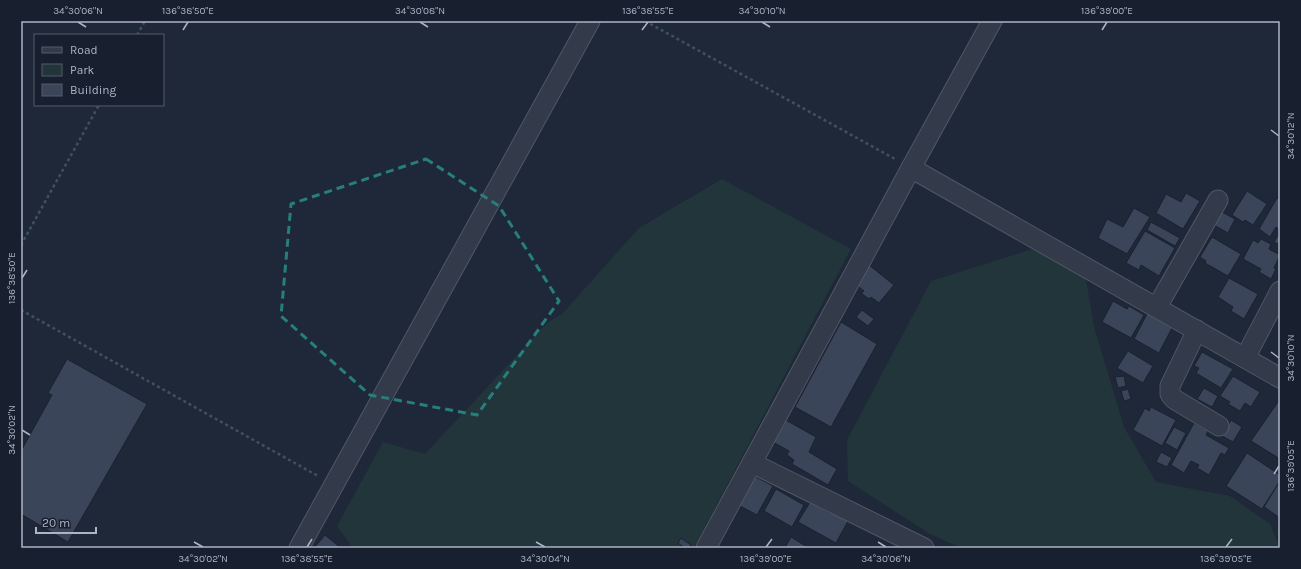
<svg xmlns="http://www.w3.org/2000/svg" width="1301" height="569" font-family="Karla,sans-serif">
<rect width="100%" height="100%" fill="#1f2839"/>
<g fill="#21353a">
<polygon points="722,179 851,249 694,548 353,548 337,526 383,442 425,454 548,322 562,314 639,228"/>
<polygon points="1039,247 1086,279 1094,327 1124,427 1156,482 1230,496 1270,524 1280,548 961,548 930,534 848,481 847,440 931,281"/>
</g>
<g fill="#3b4559" stroke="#1a2130">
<polygon points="1247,191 1267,204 1253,225 1245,220 1243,222 1232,215"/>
<polygon points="1186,193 1200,201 1183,229 1156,213 1166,194 1181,202"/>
<polygon points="1277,198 1280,200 1280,230 1276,227 1270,237 1259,229"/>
<polygon points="1134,208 1150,217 1127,254 1098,238 1107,219 1123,227"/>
<polygon points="1222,212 1235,219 1228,233 1214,225"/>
<polygon points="1151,222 1180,238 1175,246 1147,230"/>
<polygon points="1145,231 1175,248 1159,276 1141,265 1139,270 1126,263"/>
<polygon points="1280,232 1280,245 1274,242"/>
<polygon points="1212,237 1241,254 1228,276 1205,263 1206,261 1200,257"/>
<polygon points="1261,239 1271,244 1269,249 1280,255 1274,268 1276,269 1271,279 1259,272 1261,269 1243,259 1253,240 1258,243"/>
<polygon points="869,265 894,285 879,303 871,297 869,299 861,293 864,291 855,284"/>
<polygon points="1229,278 1258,294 1244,319 1231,311 1233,307 1218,297"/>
<polygon points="1113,301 1127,309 1129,306 1144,315 1131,338 1102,322"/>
<polygon points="862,310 874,319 868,326 856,317"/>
<polygon points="1148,312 1173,326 1159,353 1134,339"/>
<polygon points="841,322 877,344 831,427 795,407"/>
<polygon points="1128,351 1153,366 1143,383 1117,368"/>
<polygon points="1202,352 1233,369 1221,388 1196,373 1199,368 1194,366"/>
<polygon points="67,359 147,404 68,542 21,514 21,451 52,395 48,393"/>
<polygon points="1124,376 1126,386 1118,388 1115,377"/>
<polygon points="1233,376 1260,392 1251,407 1245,403 1240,411 1228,404 1230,402 1220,396"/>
<polygon points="1204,388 1218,396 1212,407 1197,399"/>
<polygon points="1128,389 1131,399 1124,401 1121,391"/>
<polygon points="1280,399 1280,459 1251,441"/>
<polygon points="1151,407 1176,420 1162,446 1133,430 1145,408 1149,411"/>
<polygon points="784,419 816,437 809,452 837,469 828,485 792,464 794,460 787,455 789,451 771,441"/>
<polygon points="1231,420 1242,427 1233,442 1222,436"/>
<polygon points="1194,423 1208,431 1206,435 1229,448 1225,455 1221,453 1209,475 1197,468 1199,465 1191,461 1184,473 1171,465"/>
<polygon points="1174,427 1186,433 1177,450 1165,443"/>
<polygon points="1161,452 1172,458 1167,467 1156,462"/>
<polygon points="1247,453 1280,475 1280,481 1262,509 1226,486"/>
<polygon points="754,476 773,486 757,515 738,505"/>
<polygon points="1280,481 1280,518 1264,507"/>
<polygon points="776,489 804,505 792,527 764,511"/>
<polygon points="810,502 830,513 832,511 848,521 836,543 798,522"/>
<polygon points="325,535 341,548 314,548"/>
<polygon points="791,537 809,548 785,548"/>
<polygon points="681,538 691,545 689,548 685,548 678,543"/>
</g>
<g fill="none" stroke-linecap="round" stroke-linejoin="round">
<defs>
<g id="minor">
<polyline points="911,168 1280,378"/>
<polyline points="1157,307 1218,200"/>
<polyline points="1197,330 1170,386 1170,394 1174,399 1219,426"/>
<polyline points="1245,358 1280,291"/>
<polyline points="752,463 924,548"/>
<polyline points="299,548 590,21"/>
<polyline points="706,548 911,168 992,21"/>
</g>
</defs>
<use href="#minor" stroke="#505767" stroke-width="21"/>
<g stroke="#3f5257" stroke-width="2.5" stroke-dasharray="3 3" stroke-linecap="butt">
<polyline points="645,21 895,159"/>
<polyline points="137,35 145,21"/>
<polyline points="21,245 99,105"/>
<polyline points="21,310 318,476"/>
</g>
<use href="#minor" stroke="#333a49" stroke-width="19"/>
</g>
<path fill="none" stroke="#277f7b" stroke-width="3" stroke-dasharray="8 5" stroke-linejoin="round" d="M426,159L499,206L559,301L477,415L370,395L281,316L291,204Z"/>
<path fill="none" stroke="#adb4c6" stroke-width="1.5" d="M78,22L86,27M420,22L428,27M762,22L770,27M183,30L188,22M642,30L648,22M1102,30L1107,22M1271,130L1279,136M22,278L27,270M1271,352L1279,358M22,430L30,435M1274,474L1279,466M194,542L203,547M536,542L545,547M878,542L886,547M307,547L312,539M766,547L772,539M1226,547L1232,539"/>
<rect width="1301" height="569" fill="none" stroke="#181f2e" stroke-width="44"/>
<rect x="34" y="34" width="130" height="72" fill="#181f2e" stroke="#545b6b"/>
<rect x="42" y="47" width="20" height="6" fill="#333a49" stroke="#545b6b"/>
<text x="70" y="54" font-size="12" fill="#adb4c6">Road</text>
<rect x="42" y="64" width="20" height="12" fill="#21353a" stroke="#545b6b"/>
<text x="70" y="74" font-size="12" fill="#adb4c6">Park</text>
<rect x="42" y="84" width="20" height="12" fill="#3b4559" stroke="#545b6b"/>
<text x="70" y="94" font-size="12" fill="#adb4c6">Building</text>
<path d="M36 527v6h60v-6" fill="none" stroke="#adb4c6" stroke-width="2"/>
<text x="42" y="527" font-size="12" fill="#adb4c6" stroke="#181f2e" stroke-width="3" paint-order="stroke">20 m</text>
<rect x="22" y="22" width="1257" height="525" fill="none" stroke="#adb4c6" stroke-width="1.5"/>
<g font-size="10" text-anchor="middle" fill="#adb4c6">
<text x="78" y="14">34°30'06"N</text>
<text x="188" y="14">136°38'50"E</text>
<text x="420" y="14">34°30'08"N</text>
<text x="648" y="14">136°38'55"E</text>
<text x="762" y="14">34°30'10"N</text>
<text x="1107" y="14">136°39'00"E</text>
<text transform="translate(1290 136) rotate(-90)" y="4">34°30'12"N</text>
<text transform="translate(11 278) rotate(-90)" y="4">136°38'50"E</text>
<text transform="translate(1290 358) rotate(-90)" y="4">34°30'10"N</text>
<text transform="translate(11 430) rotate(-90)" y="4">34°30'02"N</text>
<text transform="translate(1290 466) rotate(-90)" y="4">136°39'05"E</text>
<text x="203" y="562">34°30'02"N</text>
<text x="307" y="562">136°38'55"E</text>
<text x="545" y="562">34°30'04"N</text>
<text x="766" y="562">136°39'00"E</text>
<text x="886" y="562">34°30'06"N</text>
<text x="1226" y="562">136°39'05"E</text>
</g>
</svg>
